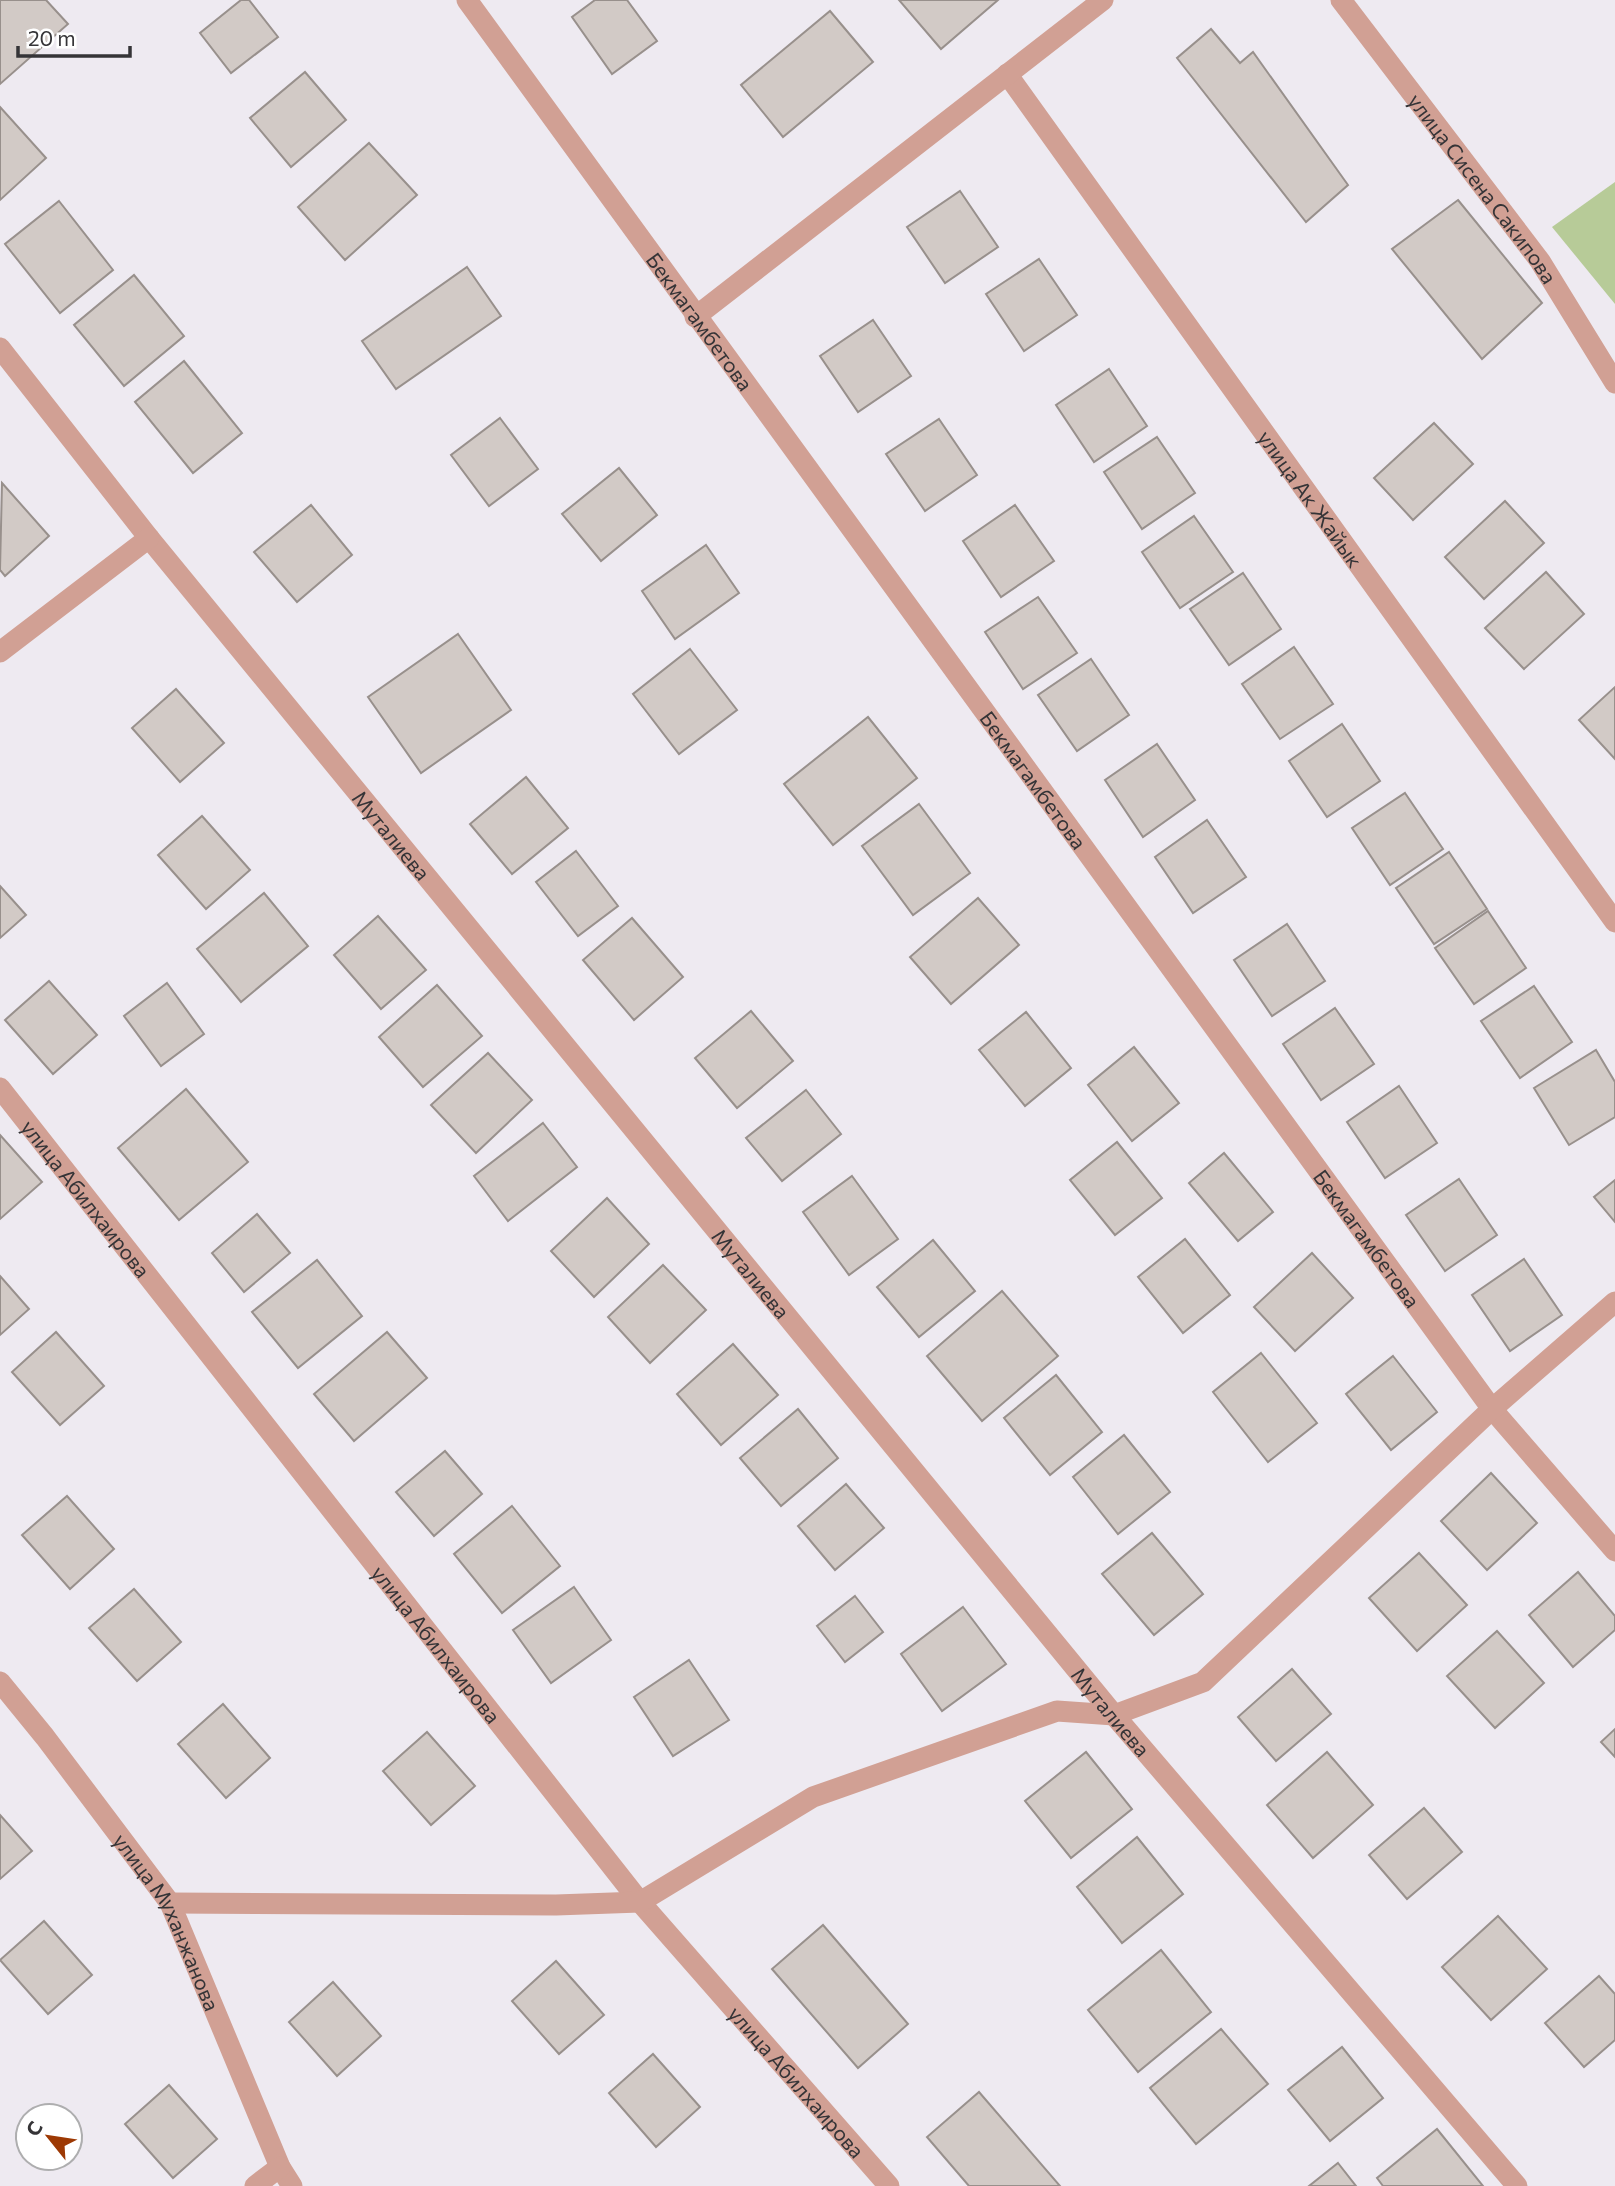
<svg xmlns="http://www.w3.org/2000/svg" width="1615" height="2186" font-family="Commissioner,sans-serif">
<rect width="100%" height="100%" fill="#eeeaf1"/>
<polygon fill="#b7cb98" points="1615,182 1615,304 1552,227"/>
<g fill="#d2cac6" stroke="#98908c" stroke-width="2">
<polygon points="0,0 46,0 68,24 0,84"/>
<polygon points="241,0 249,0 278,37 231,73 200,33"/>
<polygon points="595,0 627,0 657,41 612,74 572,17"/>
<polygon points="899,0 998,0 941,49"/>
<polygon points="830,11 873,62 783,137 741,85"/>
<polygon points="1211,29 1240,63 1253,52 1348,185 1306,222 1177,58"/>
<polygon points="305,72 346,120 291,167 250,118"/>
<polygon points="0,107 46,158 0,200"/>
<polygon points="369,143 417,195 345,260 298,207"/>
<polygon points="960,191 998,247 945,283 907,227"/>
<polygon points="1458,200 1542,303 1482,359 1392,249"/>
<polygon points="59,201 113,270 60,313 5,244"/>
<polygon points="1039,259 1077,315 1024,351 986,294"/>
<polygon points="467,267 501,316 396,389 362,341"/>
<polygon points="134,275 184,336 124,386 74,325"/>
<polygon points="873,320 911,376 858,412 820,356"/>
<polygon points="184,361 242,433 193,473 135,402"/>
<polygon points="1109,369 1147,426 1094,462 1056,405"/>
<polygon points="500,418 538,469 489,506 451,455"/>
<polygon points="939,419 977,475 925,511 886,454"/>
<polygon points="1434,423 1473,464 1413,520 1374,478"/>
<polygon points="1157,437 1195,493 1142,529 1104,472"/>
<polygon points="619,468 657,515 601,561 562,514"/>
<polygon points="2,483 49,536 5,576 0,570"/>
<polygon points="1505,501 1544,543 1484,599 1445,557"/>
<polygon points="311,505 352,555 297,602 254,552"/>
<polygon points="1015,505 1054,561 1001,597 963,541"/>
<polygon points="1194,516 1233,572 1180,608 1142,552"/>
<polygon points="706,545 739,593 675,639 642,591"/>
<polygon points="1546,572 1584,614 1524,669 1485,628"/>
<polygon points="1243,573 1281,629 1229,665 1190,609"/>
<polygon points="1038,597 1077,653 1023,689 985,632"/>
<polygon points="458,634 511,710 421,773 368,697"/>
<polygon points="1294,647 1333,704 1280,739 1242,684"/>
<polygon points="690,649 737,710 679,754 633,694"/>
<polygon points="1091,659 1129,715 1077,751 1038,695"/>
<polygon points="1615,687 1615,759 1579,720"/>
<polygon points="176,689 224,743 180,782 132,728"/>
<polygon points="868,717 917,778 833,845 784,784"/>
<polygon points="1342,724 1380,781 1327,817 1289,761"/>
<polygon points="1157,744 1195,800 1143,837 1105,780"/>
<polygon points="526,777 568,828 512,874 470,824"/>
<polygon points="1405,793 1443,849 1390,885 1352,828"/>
<polygon points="919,804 970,873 913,915 862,846"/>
<polygon points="202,816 250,870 206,909 158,855"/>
<polygon points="1207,820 1246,877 1193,913 1155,857"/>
<polygon points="576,851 618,906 578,936 536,882"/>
<polygon points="1449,852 1487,909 1434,944 1396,888"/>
<polygon points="0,886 26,915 0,938"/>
<polygon points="264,893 308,946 241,1002 197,949"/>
<polygon points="978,898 1019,945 951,1004 910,957"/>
<polygon points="1488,911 1526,968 1474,1004 1435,948"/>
<polygon points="378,916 426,970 381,1009 334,955"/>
<polygon points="632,918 683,977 634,1020 583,960"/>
<polygon points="1287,924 1325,981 1272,1016 1234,960"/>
<polygon points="49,981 97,1035 53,1074 5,1020"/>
<polygon points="167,983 204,1034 161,1066 124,1016"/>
<polygon points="437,985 482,1036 423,1087 379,1037"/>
<polygon points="1534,986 1572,1042 1520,1078 1481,1021"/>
<polygon points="1335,1008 1374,1064 1321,1100 1283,1044"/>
<polygon points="751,1011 793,1061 737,1108 695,1058"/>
<polygon points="1026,1012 1071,1068 1025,1106 979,1050"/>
<polygon points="1134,1047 1179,1103 1132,1141 1088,1085"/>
<polygon points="1596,1050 1615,1082 1615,1117 1569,1145 1534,1088"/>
<polygon points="488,1053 532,1100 476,1153 431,1105"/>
<polygon points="1399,1086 1437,1143 1385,1178 1347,1122"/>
<polygon points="186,1089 248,1162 179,1220 118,1148"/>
<polygon points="806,1090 841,1134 782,1181 746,1138"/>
<polygon points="543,1123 577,1167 508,1221 474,1176"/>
<polygon points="0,1135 42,1182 0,1219"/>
<polygon points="1117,1142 1162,1198 1115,1235 1070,1180"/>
<polygon points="1224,1153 1273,1212 1238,1241 1189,1183"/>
<polygon points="852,1176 898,1239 849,1275 803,1212"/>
<polygon points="1459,1179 1497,1235 1445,1271 1406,1215"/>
<polygon points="1615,1180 1615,1222 1594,1197"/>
<polygon points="607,1198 649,1244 594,1297 551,1251"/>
<polygon points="257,1214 290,1253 244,1292 212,1253"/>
<polygon points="1185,1239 1230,1295 1183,1333 1138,1277"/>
<polygon points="933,1240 975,1291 919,1337 877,1287"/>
<polygon points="1312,1253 1353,1298 1295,1351 1254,1307"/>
<polygon points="1524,1259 1562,1315 1510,1351 1472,1295"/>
<polygon points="317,1260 362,1316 298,1368 252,1312"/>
<polygon points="663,1265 706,1310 650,1363 608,1317"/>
<polygon points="0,1276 29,1309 0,1335"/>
<polygon points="1002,1291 1058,1356 982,1421 927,1356"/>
<polygon points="56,1332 104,1386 60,1425 12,1372"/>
<polygon points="387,1332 427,1378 354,1441 314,1394"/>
<polygon points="733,1344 778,1395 721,1445 677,1394"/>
<polygon points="1261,1353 1317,1423 1268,1462 1213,1392"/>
<polygon points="1393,1356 1437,1412 1391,1450 1346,1394"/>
<polygon points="1056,1375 1102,1432 1050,1475 1004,1418"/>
<polygon points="798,1409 838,1458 781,1506 740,1458"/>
<polygon points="1124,1435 1170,1492 1118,1534 1073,1477"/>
<polygon points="445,1451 482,1494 434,1536 396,1492"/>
<polygon points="1491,1473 1537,1523 1487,1570 1441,1521"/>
<polygon points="846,1484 884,1528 835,1570 798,1526"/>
<polygon points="67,1496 114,1549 70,1589 22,1535"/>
<polygon points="512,1506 560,1566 502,1613 454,1554"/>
<polygon points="1152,1533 1203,1594 1154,1635 1102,1574"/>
<polygon points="1419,1553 1467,1605 1417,1651 1369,1598"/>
<polygon points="1578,1572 1615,1616 1615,1630 1573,1667 1529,1615"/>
<polygon points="574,1587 611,1640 551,1683 513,1630"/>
<polygon points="134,1589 181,1642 137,1681 89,1628"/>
<polygon points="855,1596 883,1632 845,1662 817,1626"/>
<polygon points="963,1607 1006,1664 942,1711 901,1654"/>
<polygon points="1497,1631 1544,1683 1495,1728 1447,1676"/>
<polygon points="689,1660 729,1720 673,1756 634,1697"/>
<polygon points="1292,1669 1331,1714 1276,1761 1238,1717"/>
<polygon points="223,1704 270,1758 226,1798 178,1744"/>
<polygon points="1615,1729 1615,1757 1601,1742"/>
<polygon points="427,1732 475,1786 431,1825 383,1771"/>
<polygon points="1086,1752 1132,1809 1071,1858 1025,1801"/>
<polygon points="1327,1752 1373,1805 1313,1858 1267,1805"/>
<polygon points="1424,1808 1462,1852 1407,1899 1369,1855"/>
<polygon points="0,1815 32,1851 0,1879"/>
<polygon points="1137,1837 1183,1894 1122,1943 1077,1887"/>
<polygon points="1498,1916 1547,1969 1491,2020 1442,1967"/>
<polygon points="44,1921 92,1975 48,2014 0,1960"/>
<polygon points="823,1925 908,2024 858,2068 772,1969"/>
<polygon points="1161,1950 1211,2012 1138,2072 1088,2010"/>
<polygon points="556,1961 604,2015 559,2054 512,2001"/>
<polygon points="1599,1976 1615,1994 1615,2040 1584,2067 1545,2023"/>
<polygon points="333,1982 381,2036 337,2076 289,2022"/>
<polygon points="1221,2029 1268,2084 1196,2144 1150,2088"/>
<polygon points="1342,2047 1383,2098 1330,2141 1288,2090"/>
<polygon points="653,2054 700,2107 656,2147 609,2093"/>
<polygon points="169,2085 217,2139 173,2178 125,2124"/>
<polygon points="979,2092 1060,2186 969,2186 927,2137"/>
<polygon points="1437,2129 1483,2186 1383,2186 1377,2178"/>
<polygon points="1338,2163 1356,2186 1309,2186"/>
</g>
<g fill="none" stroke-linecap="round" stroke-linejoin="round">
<g stroke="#d1a094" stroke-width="21">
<path id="s1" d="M467,0L1492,1409L1615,1551"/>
<path id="s2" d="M1341,0L1540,261L1615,383"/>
<path id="s3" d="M1007,74L1615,922"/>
<polyline points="695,317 1103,0"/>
<path id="s4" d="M0,348L149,538L1114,1715L1517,2186"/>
<polyline points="0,652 149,538"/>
<path id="s5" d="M0,1088L640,1902L889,2186"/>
<path id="s6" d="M0,1682L45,1737L170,1903L280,2167L292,2186"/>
<polyline points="170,1903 556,1905 640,1902 813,1797 1057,1711 1114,1715 1203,1682 1492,1409 1615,1302"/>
<polyline points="255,2186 280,2167"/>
</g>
</g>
<g text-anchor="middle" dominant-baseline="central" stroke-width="6" stroke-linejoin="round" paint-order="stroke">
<g font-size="21" fill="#353437" stroke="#fff">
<text stroke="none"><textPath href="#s2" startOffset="236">улица Сисена Сакипова</textPath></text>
<text stroke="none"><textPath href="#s1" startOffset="397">Бекмагамбетова</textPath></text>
<text stroke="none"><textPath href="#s3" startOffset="522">улица Ак Жайык</textPath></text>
<text stroke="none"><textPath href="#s1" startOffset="964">Бекмагамбетова</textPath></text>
<text stroke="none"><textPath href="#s4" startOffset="625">Муталиева</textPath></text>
<text stroke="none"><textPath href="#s5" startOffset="140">улица Абилхаирова</textPath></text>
<text stroke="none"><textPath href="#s1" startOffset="1531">Бекмагамбетова</textPath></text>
<text stroke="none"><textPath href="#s4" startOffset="1192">Муталиева</textPath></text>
<text stroke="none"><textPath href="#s5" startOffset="707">улица Абилхаирова</textPath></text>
<text stroke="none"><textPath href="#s4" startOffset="1759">Муталиева</textPath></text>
<text stroke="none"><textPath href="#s6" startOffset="294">улица Муханжанова</textPath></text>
<text stroke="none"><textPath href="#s5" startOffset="1274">улица Абилхаирова</textPath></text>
</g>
</g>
<g transform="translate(49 2137) rotate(300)"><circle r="33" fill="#ffffff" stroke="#aeaeaf" stroke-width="2"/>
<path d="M0-5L12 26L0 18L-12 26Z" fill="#9d3904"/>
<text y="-10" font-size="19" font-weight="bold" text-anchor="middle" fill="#353437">С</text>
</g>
<path d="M18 46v10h112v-10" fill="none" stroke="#353437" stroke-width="3.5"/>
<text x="28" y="46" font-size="21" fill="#353437" stroke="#ffffff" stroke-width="5" paint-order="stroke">20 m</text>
</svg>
